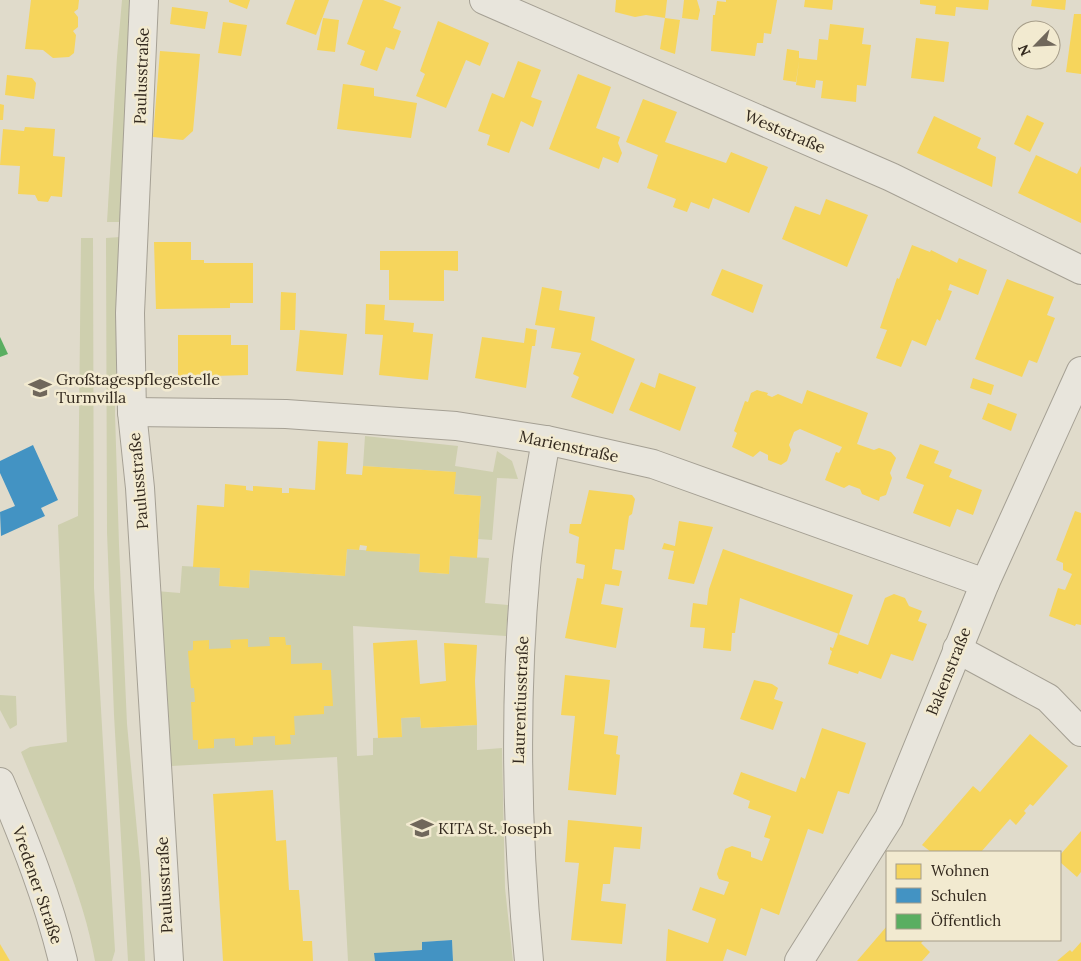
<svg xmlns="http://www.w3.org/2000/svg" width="1081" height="961" font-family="Lora,serif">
<rect width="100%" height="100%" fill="#e0dbcb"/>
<g fill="#cecfae">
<polygon points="122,0 135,0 122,222 107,222 117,57"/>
<polygon points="120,237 115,413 119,545 127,724 141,873 145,961 128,961 114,715 107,532 106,238"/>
<path d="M81,238H93L94,588L115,951L112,961H95C83,891 48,818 21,752L30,747L67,742L58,525L78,516Z"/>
<polygon points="365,436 458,446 455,466 493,472 497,451 512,461 518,479 497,478 492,540 478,539 481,496 454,494 455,472 363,466"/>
<polygon points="347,549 420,554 419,572 449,574 450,556 489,558 485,603 508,605 506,636 353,626 357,756 373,755 373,738 402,737 401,718 420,717 421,728 477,725 477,750 502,748 505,888 513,961 453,961 452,940 422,942 422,950 375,953 375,961 348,961 337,757 171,766 162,614 158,613 156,591 180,593 182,566 220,568 219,586 249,588 250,570 345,576"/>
<polygon points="0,695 16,696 17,725 10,729 0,710"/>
</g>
<g fill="#f6d55c">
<polygon points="31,0 79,0 78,9 74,12 78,17 78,27 73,31 76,35 74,53 69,57 53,58 43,50 25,49"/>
<polygon points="229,0 250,0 247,9 229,2"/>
<polygon points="295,0 329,0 316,35 286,24"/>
<polygon points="363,0 383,0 401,7 393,28 401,31 394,50 386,47 377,71 360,65 365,51 347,44"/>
<polygon points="616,0 667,0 665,18 646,15 635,17 615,12"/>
<polygon points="684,0 697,0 700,10 698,20 682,18"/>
<polygon points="726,0 777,0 771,34 764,33 763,43 757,43 755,56 711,51 713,15 715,15 717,1 726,2"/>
<polygon points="805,0 833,0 832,10 804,7"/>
<polygon points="920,0 989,0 988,10 956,7 955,16 935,14 936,6 920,4"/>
<polygon points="1032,0 1066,0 1065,10 1031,6"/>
<polygon points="172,7 208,12 205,29 170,24"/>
<polygon points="1074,14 1081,14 1081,74 1066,72"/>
<polygon points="323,18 339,20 335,52 317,50"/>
<polygon points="665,18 680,20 675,54 660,49"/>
<polygon points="438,21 489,43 480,66 466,60 446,108 416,96 425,74 420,71"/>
<polygon points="223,22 247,25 241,56 218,53"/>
<polygon points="830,24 864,28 862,44 871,45 866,86 857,85 856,102 821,98 823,81 816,80 815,88 796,85 799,61 796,82 783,80 787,49 799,51 799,58 817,60 819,39 828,40"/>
<polygon points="916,38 949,42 944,82 911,78"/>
<polygon points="160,51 200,54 193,131 183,140 153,137"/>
<polygon points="518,61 541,70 531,97 542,101 533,127 521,121 509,153 487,145 490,135 478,131 492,93 504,98"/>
<polygon points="578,74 611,87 596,128 620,137 618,143 622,153 618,163 603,157 599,169 549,149"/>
<polygon points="7,75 32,78 36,83 34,99 5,95"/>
<polygon points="343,84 374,88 374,96 417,103 411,138 337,129"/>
<polygon points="643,99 677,112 665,142 726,163 731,152 768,167 749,213 713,198 709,209 691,202 687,212 673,207 676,199 647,188 658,155 626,142"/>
<polygon points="0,104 4,105 3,120 0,120"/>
<polygon points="1027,115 1044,123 1030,152 1014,144"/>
<polygon points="934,116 981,138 977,148 996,157 992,187 917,153"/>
<polygon points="25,127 55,129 53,156 65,157 62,197 51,196 48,202 38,201 35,195 18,194 20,166 0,165 3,129 24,131"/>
<polygon points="1036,155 1077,174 1081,166 1081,223 1018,193"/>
<polygon points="826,199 868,215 847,267 782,239 795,206 820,215"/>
<polygon points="154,242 191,242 191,260 204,260 204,263 253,263 253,303 230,303 230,308 156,309"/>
<polygon points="912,245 930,252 931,250 957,263 959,258 987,270 978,295 950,284 948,290 952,291 940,321 937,319 926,346 912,340 901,367 876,358 887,330 880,328 897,278 899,279"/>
<polygon points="380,251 458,251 458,271 444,270 444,301 389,300 389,270 380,270"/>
<polygon points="722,269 763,285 753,313 711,295"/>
<polygon points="1007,279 1054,297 1047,315 1055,318 1037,363 1029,360 1022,377 975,359"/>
<polygon points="542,287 562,291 559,310 595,317 591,340 635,359 613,414 571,397 579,377 573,374 581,353 551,348 555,328 535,325"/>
<polygon points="281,292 296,293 295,330 280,330"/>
<polygon points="366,304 385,305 384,320 414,323 413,332 433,334 428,380 379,375 383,335 365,334"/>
<polygon points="526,328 537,330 535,346 532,346 526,388 475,378 482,337 524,343"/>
<polygon points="300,330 347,334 343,375 296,371"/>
<polygon points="178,335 231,335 231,345 248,345 248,375 178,377"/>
<polygon points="659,373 696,387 680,431 629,410 641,382 655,388"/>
<polygon points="973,378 994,385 991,395 970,388"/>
<polygon points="757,390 768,393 767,395 772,397 778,394 802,404 807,390 868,413 857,444 874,450 879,448 891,452 896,458 890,473 892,478 886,495 880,497 879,501 862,494 860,489 849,485 844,488 825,480 836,452 839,453 842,447 800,429 794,432 789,445 791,450 787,461 781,465 768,460 768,455 760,451 753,457 732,447 737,433 734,431 745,401 748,402 751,393"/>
<polygon points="988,403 1017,414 1011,431 982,419"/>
<polygon points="318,441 348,443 346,474 362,475 363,466 456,472 454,494 481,496 477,558 450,556 449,574 419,572 420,554 366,551 367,546 360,545 359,550 347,549 345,576 250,570 249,588 219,586 220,568 193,567 197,505 224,507 225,484 246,486 246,490 253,491 253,486 282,488 282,493 289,493 289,488 315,490"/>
<polygon points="920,444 939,451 934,463 952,470 949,477 982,490 973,515 957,509 950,527 913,513 924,485 906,478"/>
<polygon points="589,490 632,495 635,499 632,514 629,516 624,550 615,549 612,569 622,571 619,586 605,584 601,604 623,608 616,648 565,638 577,578 583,579 585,565 576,563 579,537 569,533 570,524 581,524"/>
<polygon points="1075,511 1081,513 1081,625 1076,624 1075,626 1049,616 1058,588 1065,590 1072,574 1063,570 1063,563 1056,560"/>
<polygon points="679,521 713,527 694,584 668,579 674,551 662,549 664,543 675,546"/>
<polygon points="723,549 853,595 839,634 740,598 735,633 732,633 731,651 703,648 705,628 690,627 693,603 707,605 709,589"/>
<polygon points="894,594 905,598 909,606 922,611 918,621 927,624 913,661 891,654 881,679 859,671 858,674 828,664 832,651 830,650 830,647 833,648 838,634 868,645 885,598"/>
<polygon points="269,637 285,637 286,645 291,645 291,664 322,663 322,670 331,670 333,706 324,706 324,714 294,716 295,735 290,735 291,744 275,745 275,736 253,737 253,745 235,746 235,738 214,739 214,748 198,749 198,740 193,740 191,702 195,702 194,688 191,688 188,651 193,650 193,641 209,640 209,649 231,648 230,640 248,639 248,647 270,646"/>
<polygon points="417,640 420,684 446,681 444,643 477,645 475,681 477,725 421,728 420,717 401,718 402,737 378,738 373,643"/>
<polygon points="565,675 610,680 604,734 618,736 616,754 620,755 616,795 568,790 575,716 561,715"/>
<polygon points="754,680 772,684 778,688 774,699 783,702 773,730 740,719"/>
<polygon points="822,728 866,743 849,794 838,791 823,834 808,829 779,915 761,908 746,956 727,949 723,961 666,961 668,929 708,943 716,919 692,910 700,887 724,895 729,882 719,879 717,874 725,849 732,846 751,852 751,857 762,861 770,839 764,837 771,816 748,808 750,801 733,794 741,772 796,792 801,777 805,779"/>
<polygon points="1030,734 1068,766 1033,806 1030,804 1024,811 1026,813 1016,825 1010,819 981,852 931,852 922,845 973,786 980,792"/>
<polygon points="273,790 276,841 286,840 289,890 299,890 303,941 312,941 313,961 223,961 213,794"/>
<polygon points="568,820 642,827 640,849 614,847 610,884 603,884 601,901 626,904 622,944 571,940 579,863 565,862"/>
<polygon points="1081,831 1081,872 1077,877 1060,862 1060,855"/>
<polygon points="887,926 887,940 924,940 921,943 930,952 922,961 857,961"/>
<polygon points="1081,942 1081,961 1057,961 1070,950 1072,952"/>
<polygon points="0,944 10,961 0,961"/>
</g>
<g fill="#4393c3">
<polygon points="33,445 58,500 41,508 45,516 1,536 0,512 15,506 0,473 0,461"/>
<polygon points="452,940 453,961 375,961 374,953 422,950 422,942"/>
</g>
<polygon fill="#5aae61" points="0,337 8,354 0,357"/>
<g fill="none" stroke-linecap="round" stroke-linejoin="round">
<defs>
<g id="minor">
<polyline points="144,0 130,313 132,412 140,488 169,961"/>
<polyline points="484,0 891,177 1081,270"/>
<polyline points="132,412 286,414 456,426 546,440 653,464 985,583"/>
<polyline points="957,649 1048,698 1081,732"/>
<path d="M0,782C25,841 48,899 63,961"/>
<path d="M529,961C516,829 514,699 526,567C530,525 539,482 546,440"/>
<polyline points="799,961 889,818 985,583 1081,371"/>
</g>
</defs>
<use href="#minor" stroke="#a5a094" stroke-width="30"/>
<use href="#minor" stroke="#e8e5dc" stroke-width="28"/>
</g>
<defs>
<symbol id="school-bare" viewBox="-9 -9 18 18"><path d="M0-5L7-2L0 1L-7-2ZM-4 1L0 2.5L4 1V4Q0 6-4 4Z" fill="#70675b" stroke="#f2ead0" stroke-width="2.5" paint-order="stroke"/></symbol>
</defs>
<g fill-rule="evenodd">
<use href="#school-bare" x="24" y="372" width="32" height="32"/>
<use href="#school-bare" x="406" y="812" width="32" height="32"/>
</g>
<g text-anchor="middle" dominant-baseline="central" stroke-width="5" stroke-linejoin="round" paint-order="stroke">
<g font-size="16" fill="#33291e" stroke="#f2ead0">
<text transform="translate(141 76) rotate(-88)">Paulusstraße</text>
<text transform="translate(785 131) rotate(23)">Weststraße</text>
<text transform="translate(569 446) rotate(12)">Marienstraße</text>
<text transform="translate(138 481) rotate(-95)">Paulusstraße</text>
<text transform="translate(948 671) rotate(-68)">Bakenstraße</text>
<text transform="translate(520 700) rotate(-88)">Laurentiusstraße</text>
<text transform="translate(38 885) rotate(71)">Vredener Straße</text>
<text transform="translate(164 885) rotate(-93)">Paulusstraße</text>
</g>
<g font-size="16" fill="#33291e" stroke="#f2ead0" text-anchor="start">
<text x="56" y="379">Großtagespflegestelle<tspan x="56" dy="18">Turmvilla</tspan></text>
<text x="438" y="828">KITA St. Joseph</text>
</g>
</g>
<rect x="886" y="851" width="175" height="90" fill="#f2ead0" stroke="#a69d89"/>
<rect x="896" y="864" width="25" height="15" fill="#f6d55c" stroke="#a69d89"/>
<text x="931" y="876" font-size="15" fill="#33291e">Wohnen</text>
<rect x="896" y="888" width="25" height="15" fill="#4393c3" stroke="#a69d89"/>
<text x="931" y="901" font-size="15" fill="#33291e">Schulen</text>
<rect x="896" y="914" width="25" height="15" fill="#5aae61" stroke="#a69d89"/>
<text x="931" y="926" font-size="15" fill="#33291e">Öffentlich</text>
<g transform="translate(1036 45) rotate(246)"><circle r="24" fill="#f2ead0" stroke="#a69d89"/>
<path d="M0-4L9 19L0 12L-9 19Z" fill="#70675b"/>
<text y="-8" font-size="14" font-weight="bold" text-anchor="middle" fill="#33291e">N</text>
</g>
</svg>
